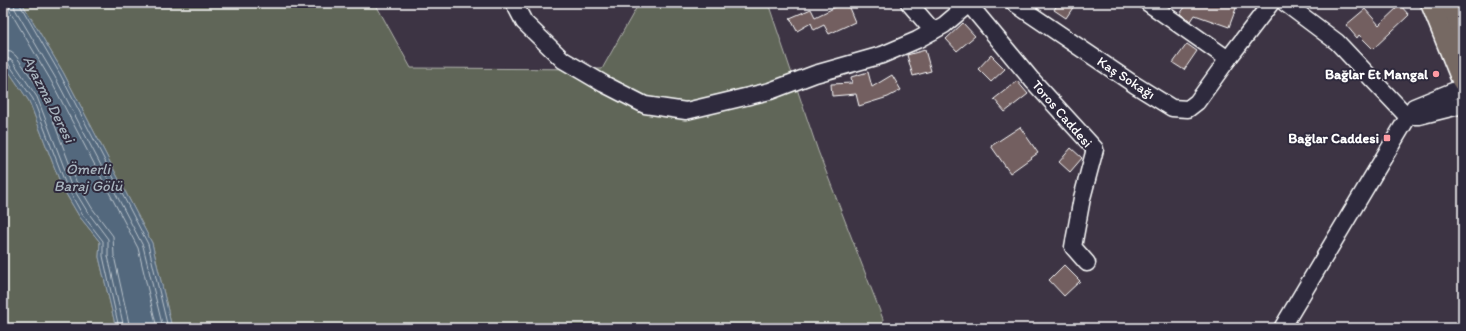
<svg xmlns="http://www.w3.org/2000/svg" width="1466" height="331" font-family="Itim,sans-serif">
<rect width="100%" height="100%" fill="#3d3444"/>
<filter id="ink" filterUnits="userSpaceOnUse"><feTurbulence type="fractalNoise" baseFrequency=".025" numOctaves="2"/><feDisplacementMap in="SourceGraphic" scale="8" xChannelSelector="R" yChannelSelector="G"/><feConvolveMatrix kernelMatrix="1 2 1 2 8 2 1 2 1" color-interpolation-filters="sRGB"/></filter>
<g filter="url(#ink)">
<g fill="#606659" stroke="#b0b2ac">
<polygon points="22,3 375,3 411,68 602,69 639,3 768,3 818,151 883,319 882,328 172,328 152,243 63,72"/>
<polygon points="3,63 29,101 62,187 79,216 100,242 99,257 116,328 3,328"/>
</g>
<polygon fill="#52687d" stroke="#97a4b1" points="3,3 22,3 63,72 152,243 172,328 116,328 99,257 100,242 79,216 62,187 29,101 3,63"/>
<g fill="none" stroke-linecap="round" stroke-linejoin="round">
<g stroke="#bac3cb" stroke-width="1">
<polyline points="8,3 10,11 50,79 138,248 157,328"/>
<polyline points="14,3 15,9 55,77 143,246 163,328"/>
<polyline points="19,3 60,74 148,244 168,328"/>
<polyline points="3,51 11,52 16,56 43,94 76,181 92,208 113,236 114,256 130,328"/>
<polyline points="3,57 12,60 37,97 70,183 87,211 108,239 108,256 124,328"/>
<polyline points="3,62 8,63 33,99 66,185 82,214 103,241 103,256 119,328"/>
</g>
</g>
<g fill="#735e60" stroke="#fff">
<polygon points="844,3 847,3 855,22 829,34 824,25 814,30 811,23 797,31 790,18 811,9 815,17"/>
<polygon points="1058,3 1076,3 1066,18 1054,10"/>
<polygon points="1188,3 1238,3 1229,27 1195,15 1191,21 1180,14"/>
<polygon points="1400,5 1409,15 1373,49 1359,35 1357,38 1346,25 1365,9 1379,25"/>
<polygon points="963,23 975,36 957,51 946,39"/>
<polygon points="1187,44 1197,51 1184,70 1173,63"/>
<polygon points="925,50 931,71 913,76 907,55"/>
<polygon points="991,55 1005,69 991,82 978,69"/>
<polygon points="868,72 872,87 892,75 901,90 888,97 859,106 856,94 832,96 831,84 852,83 851,77"/>
<polygon points="1017,81 1028,94 1005,112 994,99"/>
<polygon points="1020,127 1038,153 1010,173 991,146"/>
<polygon points="1071,148 1082,158 1070,172 1059,162"/>
<polygon points="1064,265 1080,281 1064,296 1049,280"/>
</g>
<g fill="none" stroke-linecap="round" stroke-linejoin="round">
<defs>
<g id="minor">
<polyline points="514,3 524,22 563,60 604,84 645,105 686,111 770,91 815,74 882,55 917,40 944,25 970,3"/>
<polyline points="909,3 933,31"/>
<polyline points="968,3 1032,80 1095,149 1082,198 1073,247 1087,263"/>
<polyline points="1014,3 1135,85 1172,108 1188,109 1197,102 1228,59"/>
<polyline points="1148,3 1228,59 1271,3"/>
<polyline points="1285,3 1337,42 1407,116 1419,116 1463,105"/>
<polyline points="1282,328 1414,107 1463,87"/>
</g>
<g id="highway">
<polyline points="1432,3 1463,80"/>
<polyline points="1453,3 1463,30"/>
</g>
</defs>
<use href="#minor" stroke="#fff" stroke-width="19"/>
<use href="#highway" stroke="#fff" stroke-width="25"/>
<use href="#minor" stroke="#2f2a3d" stroke-width="16"/>
<use href="#highway" stroke="#766964" stroke-width="22"/>
</g>
</g>
<g fill="#ff9aa2" stroke="#2f2a3d" stroke-width="1.5">
<circle cx="1436" cy="74" r="4"/>
<rect x="1383" y="134" width="8" height="8" rx="2"/>
</g>
<g text-anchor="middle" dominant-baseline="central" stroke-width="4" stroke-linejoin="round" paint-order="stroke">
<g font-size="14" font-weight="bold" fill="#fff" stroke="#2f2a3d" text-anchor="end">
<text x="1428" y="74">Bağlar Et Mangal</text>
<text x="1379" y="138">Bağlar Caddesi</text>
</g>
<g font-size="14" fill="#fff" stroke="#2f2a3d">
<text transform="translate(1126 78) rotate(33)">Kaş Sokağı</text>
<text transform="translate(1062 114) rotate(49)">Toros Caddesi</text>
</g>
<g font-size="15" font-style="italic" fill="#a8b4be" stroke="#2f2a3d">
<text transform="translate(49 99) rotate(63)">Ayazma Deresi</text>
<text x="88" y="169">Ömerli<tspan x="88" dy="17">Baraj Gölü</tspan></text>
</g>
</g>
<rect width="1466" height="331" fill="none" stroke="#2f2a3d" stroke-width="16"/>
<rect x="8" y="8" width="1450" height="315" fill="none" stroke="#fff" stroke-width="1.5" filter="url(#ink)"/>
</svg>
